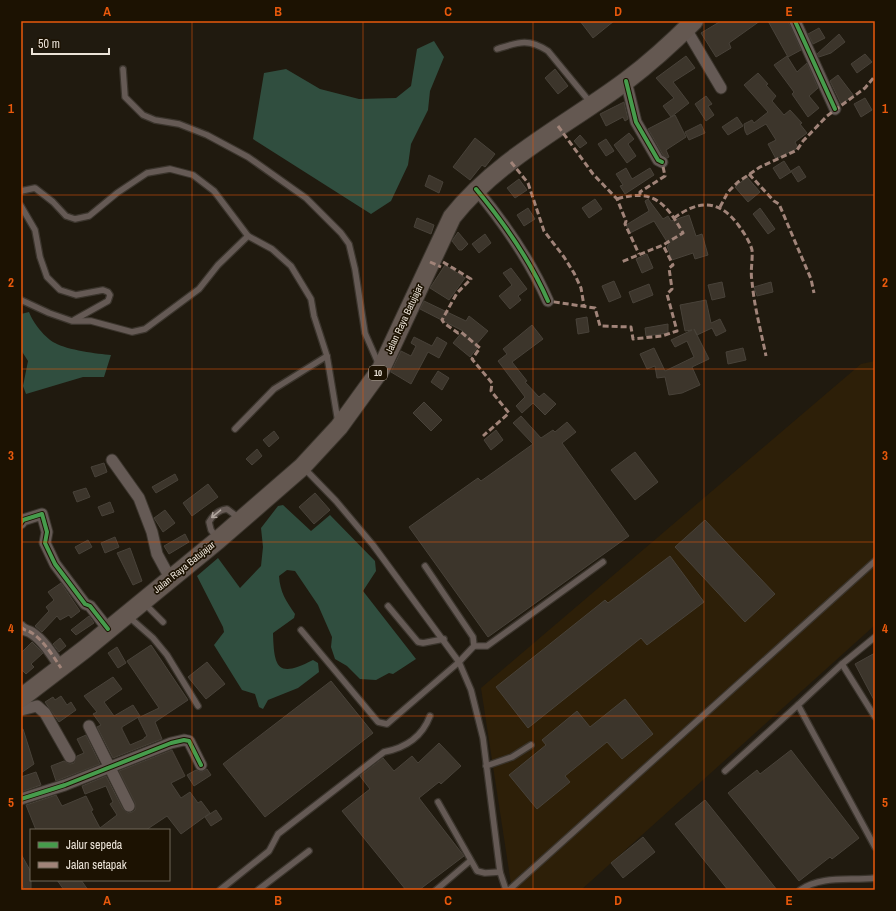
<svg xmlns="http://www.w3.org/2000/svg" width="896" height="911" font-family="'Archivo Narrow',sans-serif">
<rect width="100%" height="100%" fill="#201a0f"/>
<polygon fill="#2d1f08" points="875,361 875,625 581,890 512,890 481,688 861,364"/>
<g fill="#304e3f">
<polygon points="434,41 444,57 430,91 428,110 411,144 408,165 391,201 371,214 253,139 264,73 286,69 320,89 359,99 396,98 411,86 417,49"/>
<path d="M29,312C33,323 45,338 55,343C67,350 98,354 111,355L104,377H83L26,394L23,386L28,361L21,350V314Z"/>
<path d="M283,505L311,531L330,515L375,561L376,571L363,591L416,659L393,674L389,673L376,680L360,679L347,666L335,659L331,647L332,637L318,605L295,571L287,570L279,576C280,592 286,601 295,614L294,618L273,633C274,669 278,678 313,660L318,663L319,672L298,688L268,700L263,709L259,707L255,694L242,690L214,645L224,632L223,627L197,576L218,558L240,588L261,566L263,547L261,528L278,506Z"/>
</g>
<g fill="#3c352b" stroke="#484239">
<polygon points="580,21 614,21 593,38"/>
<polygon points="721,21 760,21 729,43 731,48 716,57 701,33"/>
<polygon points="768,21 788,21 801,50 788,57"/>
<polygon points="819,28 825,38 813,44 808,34"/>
<polygon points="839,34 845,42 831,53 819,57 817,54"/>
<polygon points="865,54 872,62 857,73 851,64"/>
<polygon points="686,56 695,68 673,82 689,103 671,117 663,106 674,98 656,78"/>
<polygon points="787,56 797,72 807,63 818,88 809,96 819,108 808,117 792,94 794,92 774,65"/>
<polygon points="555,69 568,86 558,94 545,78"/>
<polygon points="758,73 768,84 766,85 776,96 772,101 784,115 790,110 802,123 800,124 807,133 795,142 798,148 776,159 768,144 776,140 766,124 747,135 745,131 744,124 752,120 754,123 768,112 744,85"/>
<polygon points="838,75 854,96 841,104 830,81"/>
<polygon points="706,96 712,104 708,106 714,115 706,121 695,104"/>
<polygon points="865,98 872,110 861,117 854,104"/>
<polygon points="624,102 628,119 625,121 623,117 606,126 600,114"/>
<polygon points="675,115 686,137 666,150 669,157 667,158 663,155 648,129"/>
<polygon points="737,117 743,126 728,135 722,127"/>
<polygon points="701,124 705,133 689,140 685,132"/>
<polygon points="629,133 634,139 628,144 636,156 627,163 614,145"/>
<polygon points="580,135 587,143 580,148 574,141"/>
<polygon points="475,138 495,154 485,167 482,165 470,180 453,167"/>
<polygon points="606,139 614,151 606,156 598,144"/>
<polygon points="784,161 791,172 780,179 773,168"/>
<polygon points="799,166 806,177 798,182 791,171"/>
<polygon points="626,168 632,179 650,168 654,175 625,194 620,186 623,185 616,174"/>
<polygon points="429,175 443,182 439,193 425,186"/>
<polygon points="747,177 760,192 748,202 735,187"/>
<polygon points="519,179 527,190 515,198 507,188"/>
<polygon points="595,199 602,209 589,218 582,208"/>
<polygon points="648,199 663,219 668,216 671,221 689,215 696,236 702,234 708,255 695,259 693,253 672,260 667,246 669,245 654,221 630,233 626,225 649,211 645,201"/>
<polygon points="528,208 535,219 524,226 517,215"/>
<polygon points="760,208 775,229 768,234 753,214"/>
<polygon points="417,218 434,225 431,234 414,227"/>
<polygon points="458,232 468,244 462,250 459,250 452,241"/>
<polygon points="485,234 491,243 479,253 472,244"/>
<polygon points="647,254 653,268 642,273 636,259"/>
<polygon points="445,265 465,278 449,300 430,288"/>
<polygon points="511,268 527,289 518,296 521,300 510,309 499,296 512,285 503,273"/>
<polygon points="614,281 621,297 609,302 602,286"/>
<polygon points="722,282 725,297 712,300 708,285"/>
<polygon points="771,282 773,292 757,296 754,287"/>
<polygon points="649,284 653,295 633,303 629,292"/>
<polygon points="706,300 711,323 720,319 726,331 716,336 712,328 697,335 694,329 709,359 692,367 700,385 682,393 669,395 665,377 657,378 655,366 647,369 640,354 654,348 665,371 694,357 687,341 675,347 671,340 692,330 685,331 680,305"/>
<polygon points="424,301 466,321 469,316 488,331 475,346 477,348 470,357 453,343 463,331 420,309"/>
<polygon points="587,317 589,332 578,334 576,319"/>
<polygon points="668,324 668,333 646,336 645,328"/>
<polygon points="532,325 543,339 512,362 527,381 525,382 539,397 544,393 556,404 545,415 533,403 522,413 516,406 525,397 498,361 507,354 503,349"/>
<polygon points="414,337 432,346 437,337 447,343 439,358 428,352 411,384 391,372 401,351 411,356 416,346 411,343"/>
<polygon points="743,348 746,360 728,364 726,352"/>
<polygon points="438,371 449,378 442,390 431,382"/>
<polygon points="424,402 442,420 431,431 413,413"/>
<polygon points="521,416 541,438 553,430 555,432 567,422 576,432 562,443 629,536 488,637 409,527 478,478 481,481 533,444 513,423"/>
<polygon points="496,430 503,440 491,450 484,440"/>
<polygon points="274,431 279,438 269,447 263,440"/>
<polygon points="257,449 262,456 252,465 246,459"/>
<polygon points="635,452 658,482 635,500 611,470"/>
<polygon points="104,463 107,472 95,477 91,467"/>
<polygon points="175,474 178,480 156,493 152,487"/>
<polygon points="208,484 218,497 192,516 183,503"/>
<polygon points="86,488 90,497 77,502 73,492"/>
<polygon points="315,493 330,510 314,524 299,507"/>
<polygon points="110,502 114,512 102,516 98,507"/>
<polygon points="165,510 175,523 163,532 154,518"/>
<polygon points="705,520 775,594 745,622 675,547"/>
<polygon points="185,534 189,542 169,554 164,546"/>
<polygon points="115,537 119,547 105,553 101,543"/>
<polygon points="88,540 92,547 79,554 75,547"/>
<polygon points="130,548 142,581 133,585 117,553"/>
<polygon points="670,556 704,602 647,645 641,638 528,728 496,687 605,600 608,603"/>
<polygon points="61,583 80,611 71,618 69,615 60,620 57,616 42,632 35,626 49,611 46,607 54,600 48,592"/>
<polygon points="89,616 94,623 76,635 71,630"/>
<polygon points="60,638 66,646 59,652 53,644"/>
<polygon points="32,642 43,653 31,664 34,667 26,674 21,669 21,653"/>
<polygon points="151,645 188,700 155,722 162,739 113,758 97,727 101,725 93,714 97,712 84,696 113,677 122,689 104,702 114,716 133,705 140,716 122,727 122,729 130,745 144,739 144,738 147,736 138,718 159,708 127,661"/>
<polygon points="117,647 126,663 118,668 108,653"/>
<polygon points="875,653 875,702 855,664"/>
<polygon points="207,662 225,684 206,699 188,677"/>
<polygon points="331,681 373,733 265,817 223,764"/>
<polygon points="61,696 67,705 71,702 76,710 59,722 45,702 53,697 55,700"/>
<polygon points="625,699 653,734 622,759 607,742 565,776 570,782 537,809 509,775 546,745 542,740 577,711 590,727"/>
<polygon points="21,729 23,729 34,764 21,773"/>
<polygon points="86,735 100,764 56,781 51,766 64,761 70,764 74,763 77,756 84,753 77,739"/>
<polygon points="439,743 461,766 441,784 439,782 419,798 464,856 419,890 406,890 342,811 370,789 360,776 383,758 394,771 412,756 418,763"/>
<polygon points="172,750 185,776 171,783 181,798 190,792 198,803 201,801 210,813 181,834 167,816 146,830 36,830 26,805 56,795 62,806 86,796 93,810 91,811 100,828 117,815 110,804 113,802 106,786 85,794 82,786 106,776 123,809 128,813 132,812 135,810 135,803 119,771"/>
<polygon points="791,750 859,838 832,859 830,857 799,881 728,793 757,770 760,774"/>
<polygon points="207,769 211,775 194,786 187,775 196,770 201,772"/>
<polygon points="36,772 41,785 21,792 21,777"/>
<polygon points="705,800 750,856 777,890 728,890 675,824"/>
<polygon points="216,810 222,819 211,826 205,817"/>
<polygon points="643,837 655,852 623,878 611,863"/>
<polygon points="21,854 31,872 31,890 25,890 21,883"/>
<polygon points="57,880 81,880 88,890 64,890"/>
</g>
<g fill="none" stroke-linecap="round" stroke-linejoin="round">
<defs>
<g id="service">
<path d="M497,49C519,42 528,38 548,51L590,102"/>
<polyline points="123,69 125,97 143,115 155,120 179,124 207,135 248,157 306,198 341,233 349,244 355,269 365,333 379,365"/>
<polyline points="21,191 35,188 53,202 66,216 75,219 89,216 117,193 147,173 170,169 193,175 214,191 248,236 272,249 291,266 311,299 314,316 327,356 338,422"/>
<polyline points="21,206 35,230 40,257 47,277 60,290 76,295 103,290 108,292 110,295 108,301 74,320"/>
<polyline points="21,300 49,313 72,321 91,321 132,332 145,329 199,289 218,265 248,236"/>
<polyline points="235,429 274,389 327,356"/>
<polyline points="305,469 336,501 373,545 459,662 471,690 483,738 500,872 506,890"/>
<path d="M217,538L211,530L209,522C213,515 218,510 227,509L239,518"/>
<polyline points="145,604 163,622"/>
<polyline points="388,606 418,642 423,643 444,639"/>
<polyline points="128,616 153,638 167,655 198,706"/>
<polyline points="301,630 378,722 387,724 459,662 474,646 473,637 425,566"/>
<polyline points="875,637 842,664 798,705 875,847"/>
<polyline points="474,646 487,646 603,562"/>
<polyline points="842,664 875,717"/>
<polyline points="486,766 512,757 531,745"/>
<polyline points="725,771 798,705"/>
<polyline points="438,802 477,871 485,873 500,872"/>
<path d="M220,890L269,851L278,834L384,752C405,748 422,737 430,716"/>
<polyline points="258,890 309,851"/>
<polyline points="436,890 470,861"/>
<polyline points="509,890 875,561"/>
<path d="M800,890C822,875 849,881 875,878"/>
</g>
<g id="minor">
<polyline points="795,21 835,109"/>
<polyline points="686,29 721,88"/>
<polyline points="626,81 636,122 658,160 662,162"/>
<path d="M476,189C505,224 530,260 548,301"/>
<polyline points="112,460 139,498 152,532 157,554 170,578"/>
<polyline points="21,523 23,520 42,514 47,532 45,543 55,564 85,604 90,606 108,629"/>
<path d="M21,627C24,631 28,630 32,633C44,641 53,656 61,668"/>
<polyline points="21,710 37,706 45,713 70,757"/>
<polyline points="89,726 129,806"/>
<polyline points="21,799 65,785 171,743 184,740 189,741 201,765"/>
</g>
<path id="trunk" d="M21,698L85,649L218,540L302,467L339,427L381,369L452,217C498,159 567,125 626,81C650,63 673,42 694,21"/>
</defs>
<use href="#service" stroke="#3b352d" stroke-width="8"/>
<use href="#minor" stroke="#3b352d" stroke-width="13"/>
<use href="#trunk" stroke="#3b352d" stroke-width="20"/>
<use href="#service" stroke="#655a55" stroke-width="5.5"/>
<use href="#minor" stroke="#655a55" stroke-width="11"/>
<use href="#trunk" stroke="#645851" stroke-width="18"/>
<g stroke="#a18479" stroke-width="3" stroke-dasharray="6 3" stroke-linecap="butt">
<polyline points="558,126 593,174 617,199 626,221 625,224 639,254"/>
<polyline points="511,162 528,183 544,231 564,257 574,273 581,288 584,306"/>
<polyline points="749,174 774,201 779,204 811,279 814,293"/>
<polyline points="640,195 640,192 665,176 662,162 659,161"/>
<path d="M617,199C653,188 666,203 683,233L663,245L621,262"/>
<polyline points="720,207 728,192 738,182 760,167 797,150 803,141 827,116 865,88 875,76"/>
<path d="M674,218C700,199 720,200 739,226C744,233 750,242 752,250C753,260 750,271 752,281C754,306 761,331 766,356"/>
<polyline points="430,262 441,267"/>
<polyline points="443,262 471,279 457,293 442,320 444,323 458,333 461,332 480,348 472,359 492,383 491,391 509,413 483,436"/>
<polyline points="547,298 548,301 595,308 600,326 631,327 633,339 662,336 677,331 667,294 672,289 669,268 673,265 663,245"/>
<path d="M21,627C24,631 28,630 32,633C44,641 53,656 61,668"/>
</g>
<defs>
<g id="cycleway">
<polyline points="795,21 835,109"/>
<polyline points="626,81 636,122 658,160 662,162"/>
<path d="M476,189C505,224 530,260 548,301"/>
<polyline points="21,523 23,520 42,514 47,532 45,543 55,564 85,604 90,606 108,629"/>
<polyline points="21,799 65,785 171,743 184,740 189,741 201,765"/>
</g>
</defs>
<use href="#cycleway" stroke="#1c1202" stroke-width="6"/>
<use href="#cycleway" stroke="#469c4c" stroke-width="4"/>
</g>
<defs><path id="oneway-shaft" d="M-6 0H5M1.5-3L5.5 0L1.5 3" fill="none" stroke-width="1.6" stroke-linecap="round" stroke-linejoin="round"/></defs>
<use stroke="#afa59d" href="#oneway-shaft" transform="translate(216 514) rotate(140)"/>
<path fill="none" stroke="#e8590c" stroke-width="1" stroke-opacity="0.55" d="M192,21V890M363,21V890M533,21V890M704,21V890M21,195H875M21,369H875M21,542H875M21,716H875"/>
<g text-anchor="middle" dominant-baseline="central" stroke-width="3.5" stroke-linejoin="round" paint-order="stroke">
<rect fill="#1c1202" stroke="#ada498" stroke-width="1" x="369" y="366" width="18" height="14" rx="3"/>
<g font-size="9" font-weight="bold" fill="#ebe3d8">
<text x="378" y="373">10</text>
</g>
<g font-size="10" fill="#ebe3d8" stroke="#1c1202">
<text transform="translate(404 319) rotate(-65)">Jalan Raya Batujajar</text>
<text transform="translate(184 567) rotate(-39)">Jalan Raya Batujajar</text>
</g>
</g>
<rect width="896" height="911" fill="none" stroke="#1c1202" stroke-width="44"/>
<rect x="30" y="829" width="140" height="52" fill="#1c1202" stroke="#6f6658"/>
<rect x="38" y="842" width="20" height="6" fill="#469c4c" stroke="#6f6658"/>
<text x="66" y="849" font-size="12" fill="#ebe3d8">Jalur sepeda</text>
<rect x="38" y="862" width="20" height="6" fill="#a18479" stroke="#6f6658"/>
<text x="66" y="869" font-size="12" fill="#ebe3d8">Jalan setapak</text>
<path d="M32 48v6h77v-6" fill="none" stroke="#ebe3d8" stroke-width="2"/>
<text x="38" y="48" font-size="12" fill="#ebe3d8" stroke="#1c1202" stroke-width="3" paint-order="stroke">50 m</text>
<rect x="22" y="22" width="852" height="867" fill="none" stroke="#e8590c" stroke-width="1.5"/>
<g font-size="13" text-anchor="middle" font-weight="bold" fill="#e8590c">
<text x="107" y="16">A</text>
<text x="278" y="16">B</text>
<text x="448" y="16">C</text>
<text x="618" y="16">D</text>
<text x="789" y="16">E</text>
<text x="11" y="113">1</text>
<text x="885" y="113">1</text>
<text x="11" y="287">2</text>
<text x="885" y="287">2</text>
<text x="11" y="460">3</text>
<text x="885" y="460">3</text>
<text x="11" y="633">4</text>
<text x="885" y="633">4</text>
<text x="11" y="807">5</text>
<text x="885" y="807">5</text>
<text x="107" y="905">A</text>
<text x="278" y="905">B</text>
<text x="448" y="905">C</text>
<text x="618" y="905">D</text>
<text x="789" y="905">E</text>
</g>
</svg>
